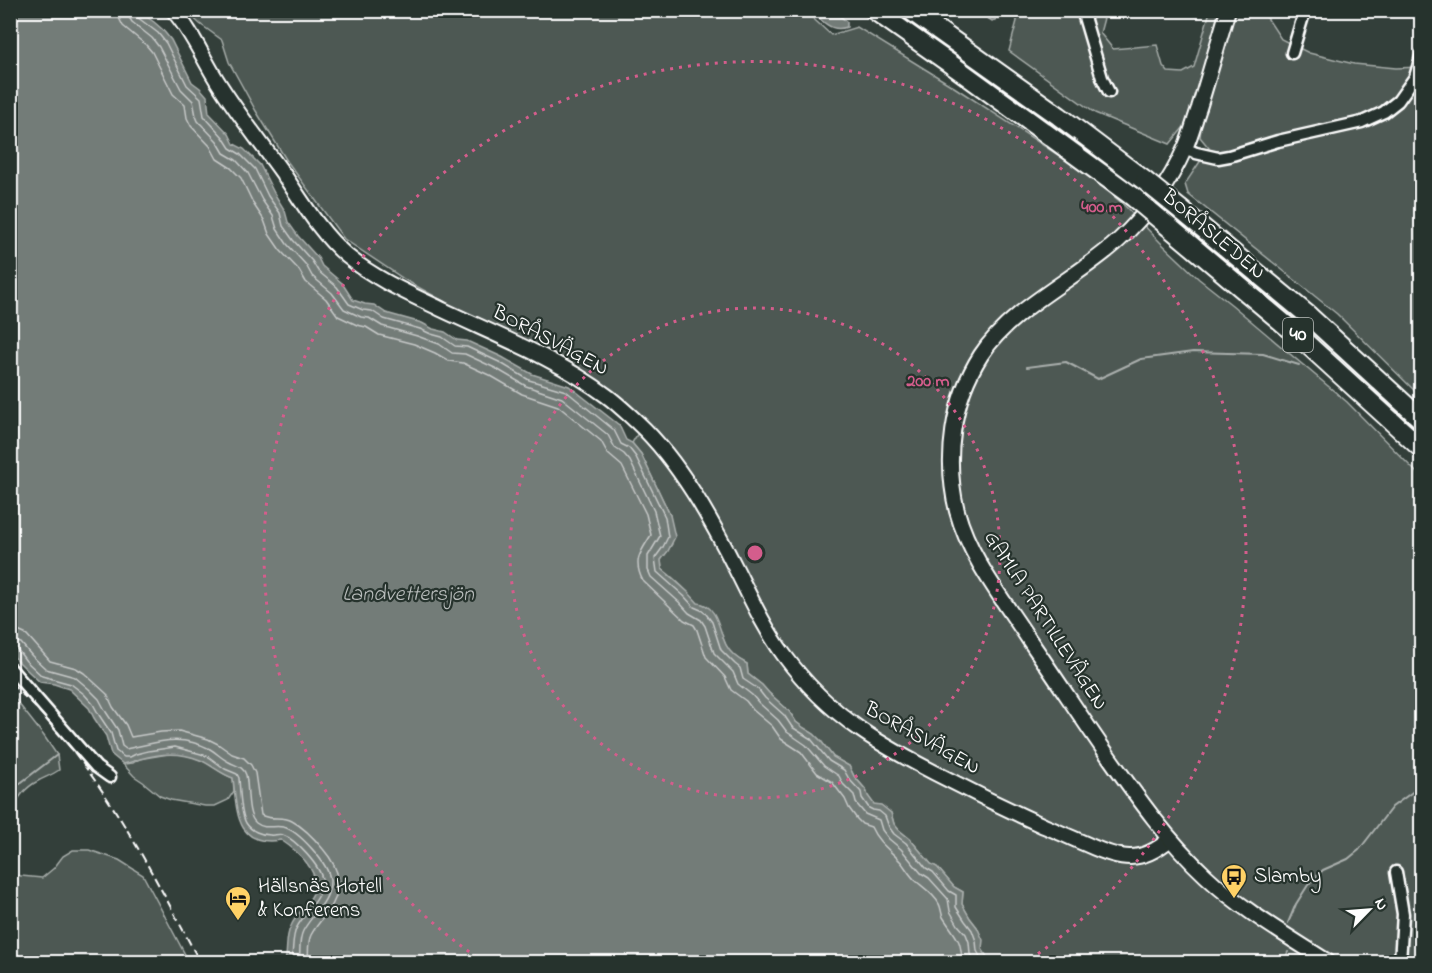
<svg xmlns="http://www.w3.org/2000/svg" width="1432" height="973" font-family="'Indie Flower',sans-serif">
<rect width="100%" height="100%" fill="#333f3a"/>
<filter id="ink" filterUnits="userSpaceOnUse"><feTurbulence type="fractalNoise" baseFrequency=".0167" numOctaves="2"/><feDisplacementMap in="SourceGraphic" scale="12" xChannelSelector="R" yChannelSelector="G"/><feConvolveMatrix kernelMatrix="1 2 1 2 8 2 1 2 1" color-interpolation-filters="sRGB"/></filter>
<g filter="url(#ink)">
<g fill="#4d5853" stroke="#a6aca9" stroke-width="1.5">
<polygon points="1262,10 1281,39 1309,53 1354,64 1396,68 1421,67 1421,397 1337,314 1188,194 1185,184 1209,148 1200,137 1201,128 1183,128 1170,144 1095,113 1009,51 1017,21 1016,11 1111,11 1104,18 1100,33 1113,49 1157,45 1163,66 1168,72 1183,73 1194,67 1210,11"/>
<path d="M186,11H805L831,35L857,27L954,87L1087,174L1123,204L1160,242L1199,279L1232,305L1347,402L1421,477V962H990L982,949V940L977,927L970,918L962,904L963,892L954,887L937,867L931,864L910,839L899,830L894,824L891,813L874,805L868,796L866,790L854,776L849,766L833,757L821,741L814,734L804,728L796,722L789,711L769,693L762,685L748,674L747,664C739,660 730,653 726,645C723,639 721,633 717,628C701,606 684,585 662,569L661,560L672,544L670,515L641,454L632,443L644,423L465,313L407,281L344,239L287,161L256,111L229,62L222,40L200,24Z"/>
<path d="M11,694L44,736L57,755L59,770C52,775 45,777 38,781C24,788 16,800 11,814Z"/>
<path d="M174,753C184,755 194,756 203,761C214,766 221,774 233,778L234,791L228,800L215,806H205L171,800L160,796L143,782L134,776L123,764L133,763L139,759Z"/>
<polygon points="73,850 89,850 119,860 143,875 189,962 11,962 11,875 42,878 54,868 63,856"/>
</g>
<g fill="#737b78" stroke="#abb0ae" stroke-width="1.5">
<path d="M11,10H137L154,22L162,29L171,40L192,82L200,88L207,96L209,113L229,134L234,144L244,149L260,165L274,193L285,211L288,222L298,236L318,258L322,266L342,283L353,300L365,304L374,305L386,313L422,323L433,329L445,332L457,340L467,341L502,357L532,374L569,386L619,425L626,440L632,443L641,454L670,515L675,537L668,551L661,560L662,569L688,592L698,603C718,605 719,631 726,645C730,653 739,660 747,664L748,674L762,685L769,693L789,711L796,722L804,728L814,734L821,741L833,757L849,766L854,776L866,790L868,796L874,804L881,805L891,813L894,824L899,830L910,839L931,864L937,867L954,887L963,892L962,904L970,918L977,927L983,940L982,949L990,962H285C288,950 285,937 291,926C296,914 310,903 314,891C321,871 296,850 281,840C235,848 237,810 233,778C219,773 212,765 200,760C181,752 161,753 140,759C134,761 130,763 123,764L111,754L106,736L94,718L89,708L69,689L54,684L40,682L29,672L14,657L11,647Z"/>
<path d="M822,11C833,9 839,15 847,22V27C836,31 828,27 819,18Z"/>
<polygon points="976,11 1004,11 1001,18 992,21"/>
</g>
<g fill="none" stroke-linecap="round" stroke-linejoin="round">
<g stroke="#c7cac9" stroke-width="1.5">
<path d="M119,10V18L123,26L146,45L152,52L173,94L185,105L187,118L191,126L210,146L217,159L231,168L241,178L254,205L264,220L269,234L280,250L299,270L306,282L326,299L338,316L357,325L366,327L379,335L414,344L435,353L449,361L463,363L491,376L522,394L558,406L601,441L608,454L622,466L646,514L651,535C641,552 632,560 643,581L684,620L694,625L697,630L706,657L725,677L731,690L746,701L753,710L772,726L781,739L801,752L817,773L832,782L845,799L849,808L857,819L862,824L871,827C878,843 890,850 901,862C906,868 910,876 916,881C923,887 935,895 939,904C941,907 941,913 943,917C948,925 954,932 958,940C962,947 960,955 964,962"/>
<polyline points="128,10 129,17 132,22 152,38 159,47 181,89 193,101 196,116 198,121 217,141 224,153 236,160 248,173 262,200 273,216 277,229 287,244 306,265 312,276 332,293 344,309 361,317 369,318 382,326 417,336 439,344 452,353 465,354 495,368 526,386 562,398 608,435 615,448 624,454 630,461 654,511 660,536 648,556 648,570 651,577 679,602 689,613 701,620 705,626 714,653 733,672 738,684 752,695 759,703 778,720 787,732 806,745 824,766 839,776 843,784 854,795 856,803 865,814 879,820 882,830 889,839 901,849 921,873 929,878 948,899 950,911 958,925 966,934 969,942 970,954 974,962"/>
<polyline points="135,10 137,17 158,33 166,43 187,85 201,98 204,116 223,137 230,148 240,154 255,169 268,196 280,213 283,226 293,240 312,261 318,271 337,287 349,304 363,310 372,311 384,319 420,329 431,334 442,337 455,346 467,347 499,362 529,380 566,391 614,430 621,444 629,448 636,457 665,517 668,537 663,547 655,558 657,572 684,596 694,607 701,610 706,614 712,622 721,650 735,664 740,668 743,679 758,689 765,698 784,715 792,727 811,739 829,761 844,770 849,779 861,792 862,798 869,808 873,810 879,811 885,816 889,827 894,834 906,843 926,868 933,872 949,891 956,895 956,907 965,921 972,930 976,941 977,951 983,962"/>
<path d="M10,631H18L27,635L50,661L76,668L84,673L107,694L113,707L126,725L131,737L161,732L179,731L208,739L218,744L232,754L244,758L251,765L255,773L261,815C271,821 282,815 292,821C305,828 314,838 323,849C341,870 344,888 328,912C322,919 315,927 311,935C307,943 309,953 308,962"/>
<path d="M10,640L21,643L32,656L46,669L75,677L89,689L99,699L106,712L118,730L122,746L126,749C157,743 178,733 210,749C217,753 222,759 229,762C236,766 243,766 246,775C249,787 246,815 256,823C265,830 274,825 283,827C298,830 329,864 330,880C331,901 312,914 303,931C298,941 301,952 299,962"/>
<path d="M10,647L17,649L26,661L42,676L71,684L84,694L93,704L99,715L111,733L116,751L124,757H130L136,754L148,751L175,747L201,754L209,757L225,769L237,774L239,778C240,790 240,812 246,823C251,831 261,835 270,835C274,836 279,833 283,835C295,839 320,866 322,879C325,896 305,912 297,927C291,938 294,951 291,962"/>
</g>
<g stroke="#abb0ae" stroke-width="2">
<polyline points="1027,367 1066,362 1098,379 1141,359 1193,352 1263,354 1299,365"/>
<polyline points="10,791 57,755"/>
<polyline points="1288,923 1296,904 1308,885 1323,870 1348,859 1359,850 1392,807 1422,785"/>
<polyline points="1284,962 1288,952"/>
</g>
<defs>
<g id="street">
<polyline points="1082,10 1102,78 1109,92"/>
<polyline points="1292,53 1305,10"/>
<polyline points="1185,148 1196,153 1218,158 1229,156 1278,141 1362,122 1384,112 1398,101 1415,77 1422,54"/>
<polyline points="10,668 96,767 110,777"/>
<polyline points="1396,872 1403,914 1400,962"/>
</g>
<g id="secondary">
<path d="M173,10C190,29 200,52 213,74C234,110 260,141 284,175C303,203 321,234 347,256C375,279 410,294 443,310C498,336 558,359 607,396C618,404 628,414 638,423C679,461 712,521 737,571C751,599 765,629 784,655C830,718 883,747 951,781C982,797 1013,812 1044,826C1059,832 1074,839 1088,845C1121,860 1141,864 1170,839"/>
<path d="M1228,10C1218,43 1209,76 1199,108C1194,122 1191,135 1185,148C1170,182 1146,215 1119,240C1077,279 1012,307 981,355C952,400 944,459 957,511C969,557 1004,601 1030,641C1055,677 1079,714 1104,750C1135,794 1166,839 1206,876C1242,910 1286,935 1328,962"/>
</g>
<g id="highway">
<polyline points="874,10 959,70 1132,196"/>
<polyline points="910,10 1059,116 1145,181"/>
<polyline points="1181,210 1309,316 1422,420"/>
<polyline points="1169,227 1295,333 1422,449"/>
</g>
</defs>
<use href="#street" stroke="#fff" stroke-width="15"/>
<use href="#secondary" stroke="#fff" stroke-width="18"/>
<use href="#highway" stroke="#fff" stroke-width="22"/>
<use href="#street" stroke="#26332d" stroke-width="10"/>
<use href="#secondary" stroke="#26332d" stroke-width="14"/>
<use href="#highway" stroke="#26332d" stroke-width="18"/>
<path stroke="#fff" stroke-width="2" stroke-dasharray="9 4.5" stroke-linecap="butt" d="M10,683C96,760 147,863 200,962"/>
<defs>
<g id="highway-bridge">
<polyline points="1145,181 1181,210"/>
<polyline points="1132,196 1169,227"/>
</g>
</defs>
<use href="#highway-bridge" stroke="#fff" stroke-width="22" stroke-linecap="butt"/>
<use href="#highway-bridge" stroke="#26332d" stroke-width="18"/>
</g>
</g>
<g fill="none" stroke="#d45d8c" stroke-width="3" stroke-dasharray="3 6">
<circle cx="755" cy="553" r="245"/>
<path d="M484 962A491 491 0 1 1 1026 962"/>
</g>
<defs>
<symbol id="bus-pin" viewBox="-11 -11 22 30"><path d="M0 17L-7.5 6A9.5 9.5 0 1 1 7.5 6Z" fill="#ffd166" stroke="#26332d"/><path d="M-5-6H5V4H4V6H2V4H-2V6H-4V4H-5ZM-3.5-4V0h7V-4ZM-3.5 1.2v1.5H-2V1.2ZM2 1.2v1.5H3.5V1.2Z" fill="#111"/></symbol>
<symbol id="hotel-pin" viewBox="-11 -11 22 30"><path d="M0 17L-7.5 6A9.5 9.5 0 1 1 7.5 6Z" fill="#ffd166" stroke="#26332d"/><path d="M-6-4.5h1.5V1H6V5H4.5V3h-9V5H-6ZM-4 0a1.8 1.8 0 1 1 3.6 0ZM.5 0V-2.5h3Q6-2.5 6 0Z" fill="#111"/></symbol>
</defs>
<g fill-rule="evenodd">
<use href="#bus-pin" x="1219" y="862" width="30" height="40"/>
<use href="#hotel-pin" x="223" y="884" width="30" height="40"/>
</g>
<g text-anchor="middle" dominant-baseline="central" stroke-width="4.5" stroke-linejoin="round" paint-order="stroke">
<rect fill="#26332d" stroke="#bec2c0" stroke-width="1.5" x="1283" y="318" width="30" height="34" rx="4.5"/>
<g font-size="20" font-weight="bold" fill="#fff">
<text x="1298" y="335">40</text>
</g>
<g font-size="21" fill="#fff" stroke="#26332d">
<text transform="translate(1213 235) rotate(40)">BORÅSLEDEN</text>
<text transform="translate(550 341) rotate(28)">BORÅSVÄGEN</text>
<text transform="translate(1045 621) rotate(57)">GAMLA PARTILLEVÄGEN</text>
<text transform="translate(922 739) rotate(29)">BORÅSVÄGEN</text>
</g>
<g font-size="21" fill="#fff" stroke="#26332d" text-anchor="start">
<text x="1254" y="877">Slamby</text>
<text x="258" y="887">Hällsnäs Hotell<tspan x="258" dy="24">&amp; Konferens</tspan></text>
</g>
<g font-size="22" font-style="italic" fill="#b9bdbc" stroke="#26332d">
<text x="408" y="595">Landvettersjön</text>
</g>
</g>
<circle cx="755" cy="553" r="9" fill="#d45d8c" stroke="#26332d" stroke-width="3"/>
<g font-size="18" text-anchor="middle" font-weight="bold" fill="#d45d8c" stroke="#26332d" stroke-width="4.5" stroke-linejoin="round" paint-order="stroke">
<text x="1102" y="212">400 m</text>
<text x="928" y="386">200 m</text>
</g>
<rect width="1432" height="973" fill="none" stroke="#26332d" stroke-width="36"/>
<rect x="18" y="18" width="1396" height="937" fill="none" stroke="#fff" stroke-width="2" filter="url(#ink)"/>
<g transform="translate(1369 910) rotate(65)" stroke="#26332d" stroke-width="4.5" paint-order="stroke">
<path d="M0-4.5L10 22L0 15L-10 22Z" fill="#ffffff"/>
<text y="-9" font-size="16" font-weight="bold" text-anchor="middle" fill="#ffffff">N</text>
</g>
</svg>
